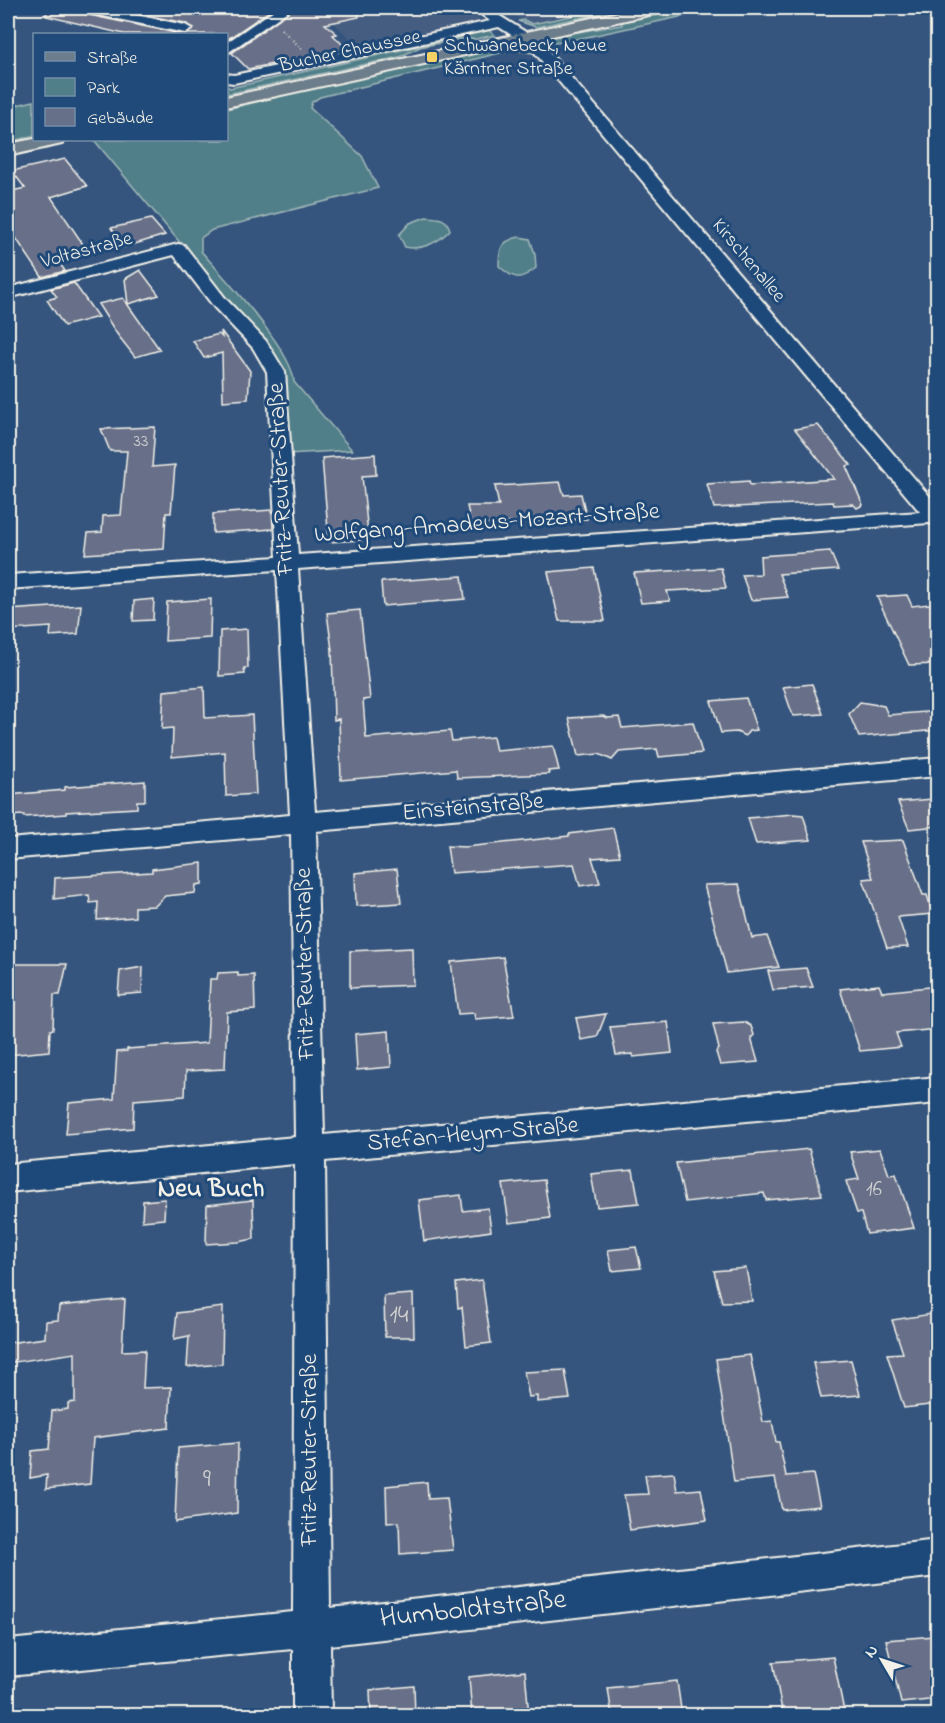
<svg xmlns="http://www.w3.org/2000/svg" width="945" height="1723" font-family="'Indie Flower',sans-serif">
<rect width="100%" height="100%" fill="#35557e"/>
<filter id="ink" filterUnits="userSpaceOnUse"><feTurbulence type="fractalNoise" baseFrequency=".0167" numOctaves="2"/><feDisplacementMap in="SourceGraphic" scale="12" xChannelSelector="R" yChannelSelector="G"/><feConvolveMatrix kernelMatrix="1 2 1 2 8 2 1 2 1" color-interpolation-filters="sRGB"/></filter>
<g filter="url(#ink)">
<g fill="#445d81">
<polygon points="317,8 465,8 493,30 372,58"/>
<polygon points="497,8 610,8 532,24"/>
</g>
<g fill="#517f89" stroke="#a2b8b8" stroke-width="1.5">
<polygon points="610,8 626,8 536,27 518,21 524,20 532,24"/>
<polygon points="670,8 721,8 573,40 545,43 543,41 552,36 622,25 621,23 642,14"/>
<polygon points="485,28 495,35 476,39 460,39 420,47 399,57 227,94 227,86 230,88 487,31"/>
<path d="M509,45L526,46L532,53L512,50L320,97L312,102L310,108L362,156L378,188L212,230L201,238V251C224,278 293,350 294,382L352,450L288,454L280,362L94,140H226L227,109L444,57Z"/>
<polygon points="34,101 34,136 8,142 8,107"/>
<path d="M426,217C438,218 447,217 450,230C439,242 422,251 405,247L399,235L410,223Z"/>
<path d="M519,237L530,239L535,254L536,268C520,281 514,280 499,266C499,248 501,241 519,237Z"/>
</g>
<g fill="#677089" stroke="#f4f1e8" stroke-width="1.5">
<polygon points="47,8 75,8 84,14 181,34 124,34 46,16"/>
<polygon points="110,8 274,8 226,40 226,34 187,34 194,28 185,23"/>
<polygon points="294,8 358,8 359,17 325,24 337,34 333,35 347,49 248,69 232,53"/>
<polygon points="65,159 87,186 51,197 87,250 56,258 65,271 42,277 8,226 8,192 25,188 12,171"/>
<polygon points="151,219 165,235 125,247 111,228"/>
<polygon points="140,270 159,295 128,304 125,279"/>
<polygon points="74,283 98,317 64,326 47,300 57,297 51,289"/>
<polygon points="123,298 160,350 135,357 117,334 98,304"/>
<polygon points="221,331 250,371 248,399 223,401 222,353 204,358 193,341 219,334 222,337"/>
<polygon points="818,425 851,465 846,466 863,505 857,508 853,504 834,505 833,502 714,508 707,484 749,481 750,485 834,479 795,429"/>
<polygon points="155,427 152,467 175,465 171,513 166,513 164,549 85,554 88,533 102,532 103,516 121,515 127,451 110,451 101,429"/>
<polygon points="375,454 376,475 362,476 368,533 360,534 361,540 329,542 322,458"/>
<polygon points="560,482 564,495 581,494 587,519 471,525 467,506 499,506 495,486"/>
<polygon points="272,510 273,529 213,533 213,514"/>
<polygon points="830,551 838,570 779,574 788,597 751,600 742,575 761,574 760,556"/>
<polygon points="594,568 605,621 559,621 548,572"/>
<polygon points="721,568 726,588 667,591 670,601 641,603 634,573"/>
<polygon points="462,576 465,599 383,606 381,582"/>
<polygon points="907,595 912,606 938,603 938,664 909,665 877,597"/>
<polygon points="154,599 153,620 133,621 134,601"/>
<polygon points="211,599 210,638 165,641 167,602"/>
<polygon points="81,605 78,634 50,636 51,627 8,630 8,610"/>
<polygon points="360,610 370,699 363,700 366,738 450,731 452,741 493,737 496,751 553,746 559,770 548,771 549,774 457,778 456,770 341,780 339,719 334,720 332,650 327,613"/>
<polygon points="247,629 248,668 244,668 245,674 219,676 220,631"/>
<polygon points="812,684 823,714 793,716 783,687"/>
<polygon points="204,687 205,718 252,715 256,794 226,796 225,752 172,757 173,728 162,729 164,691"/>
<polygon points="746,698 757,730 749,731 745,736 737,732 721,733 711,701"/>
<polygon points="860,702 884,706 888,715 938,711 938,730 859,737 849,714"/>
<polygon points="603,716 608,718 619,717 622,728 693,722 702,753 659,757 657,749 619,752 612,760 599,754 578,756 569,718"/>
<polygon points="145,781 145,801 137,801 137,808 66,812 66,814 24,817 24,815 8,816 8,795 65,790 65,787"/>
<polygon points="933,799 938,808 938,826 909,829 898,802"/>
<polygon points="793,814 803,815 811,840 756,844 748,818"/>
<polygon points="613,828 620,856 592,858 600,883 580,886 574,864 451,873 447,846 465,847 569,836 569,834"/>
<polygon points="903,840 923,895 927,895 933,914 898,917 908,947 887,948 863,879 873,878 861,842"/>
<polygon points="202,863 202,884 196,885 195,893 165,896 155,906 135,907 135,917 97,920 98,902 90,903 89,895 54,899 55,878 152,872 152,869"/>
<polygon points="397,869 401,903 356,906 355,873"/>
<polygon points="739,884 752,938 767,936 779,967 727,973 704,885"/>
<polygon points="412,948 413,985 350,988 350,951"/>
<polygon points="503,957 514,1016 475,1019 474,1013 458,1014 451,962"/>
<polygon points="14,964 67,964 60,995 54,995 53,1029 50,1030 49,1051 8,1055 8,989"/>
<polygon points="143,967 142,993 118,995 120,971"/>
<polygon points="806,968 813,987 773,990 768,971"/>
<polygon points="238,972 238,976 254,975 255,1010 227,1012 225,1069 186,1071 185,1096 134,1100 133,1128 66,1134 69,1103 114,1099 117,1052 127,1051 127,1049 207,1043 210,979 217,979 218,973"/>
<polygon points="879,985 882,992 938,986 938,1029 896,1033 901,1047 860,1051 840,989"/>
<polygon points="606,1014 597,1037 581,1040 576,1018"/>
<polygon points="668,1022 672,1053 633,1057 633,1054 616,1055 610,1027"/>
<polygon points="744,1022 751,1026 754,1035 751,1038 758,1062 720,1065 716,1052 719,1049 713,1024"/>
<polygon points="389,1031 391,1067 357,1070 355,1034"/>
<polygon points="809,1149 822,1195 766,1200 764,1193 685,1202 676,1163"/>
<polygon points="880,1149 889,1175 896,1174 914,1228 867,1234 861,1213 857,1213 846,1181 859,1179 850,1152"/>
<polygon points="633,1170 639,1203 597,1207 591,1174"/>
<polygon points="544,1180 550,1218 509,1223 503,1184"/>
<polygon points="461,1195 463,1211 488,1208 491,1231 424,1241 419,1200"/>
<polygon points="165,1199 164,1219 142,1221 143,1201"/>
<polygon points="253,1200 254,1239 238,1242 206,1244 207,1205"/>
<polygon points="636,1247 641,1268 612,1271 608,1250"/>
<polygon points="746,1268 752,1301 722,1302 714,1271"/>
<polygon points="482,1280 491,1343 466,1346 462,1307 458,1308 456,1283"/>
<polygon points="413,1294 414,1337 385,1337 384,1296"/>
<polygon points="125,1299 122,1351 145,1350 143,1388 171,1387 169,1428 93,1438 90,1484 46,1489 47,1475 30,1478 32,1451 49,1449 52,1411 68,1409 68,1403 75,1402 75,1353 8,1363 8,1343 45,1338 46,1321 58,1320 59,1306"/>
<polygon points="223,1307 222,1364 187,1367 189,1336 174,1339 177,1313"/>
<polygon points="938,1313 938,1404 904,1408 887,1354 903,1353 892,1320"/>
<polygon points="750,1355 763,1422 772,1421 776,1442 779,1442 786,1476 813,1474 820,1506 782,1510 775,1478 734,1482 716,1359"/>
<polygon points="851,1360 860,1395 821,1398 813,1363"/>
<polygon points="565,1370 570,1399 537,1402 537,1396 529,1397 524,1372"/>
<polygon points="238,1443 237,1513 175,1522 178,1448"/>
<polygon points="674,1473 677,1491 701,1489 707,1520 630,1530 624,1495 648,1494 645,1475"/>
<polygon points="427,1482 428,1499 447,1498 453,1550 400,1554 399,1522 387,1523 386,1486"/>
<polygon points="934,1636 938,1650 938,1699 901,1703 886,1640"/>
<polygon points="833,1657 845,1716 783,1716 773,1662"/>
<polygon points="525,1671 529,1716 472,1716 469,1677"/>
<polygon points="677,1681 682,1716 612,1716 608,1688"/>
<polygon points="414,1686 415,1716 371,1716 370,1690"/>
</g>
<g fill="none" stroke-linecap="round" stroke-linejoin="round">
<defs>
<g id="minor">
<polygon points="77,8 101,8 185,25 192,29 185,33 84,12"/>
<polygon points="277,8 292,8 226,54 226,43"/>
<polygon points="473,8 487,8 540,41 938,506 938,526 929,523 298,569 315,812 938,758 938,776 316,831 324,1135 938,1077 938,1103 325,1161 330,1608 938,1540 938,1576 330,1645 331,1716 293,1716 293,1649 8,1676 8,1640 293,1612 295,1164 8,1192 8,1164 295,1137 291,834 8,859 8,839 290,815 277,570 8,589 8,575 277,557 267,372 253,348 214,307 174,255 8,298 8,288 178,244 184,245 226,299 266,341 285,372 298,555 920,512 530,47 499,27 234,83 226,82 226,74 234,75 490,21"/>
</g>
<g id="major">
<polygon points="638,8 666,8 658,13 226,107 226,97"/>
<polygon points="34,139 64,140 62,144 8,156 8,144"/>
</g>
</defs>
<use href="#minor" stroke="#f4f1e8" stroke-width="4"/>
<use href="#major" stroke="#f4f1e8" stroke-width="4"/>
<polyline stroke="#f4f1e8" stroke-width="2" stroke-dasharray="1 3" stroke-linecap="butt" points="281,29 302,49"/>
<use href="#minor" fill="#1f4a7a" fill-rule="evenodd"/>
<use href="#major" fill="#6c7d8b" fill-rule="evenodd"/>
</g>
</g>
<rect fill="#ffd166" stroke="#1f4a7a" stroke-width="2" x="426" y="51" width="12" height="12" rx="3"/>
<g text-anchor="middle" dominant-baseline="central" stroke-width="6" stroke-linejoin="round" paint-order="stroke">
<g font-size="18" fill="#d1d1d0">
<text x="141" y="442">33</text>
</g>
<g font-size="20" fill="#f4f1e8" stroke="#1f4a7a" text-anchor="start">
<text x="444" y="46">Schwanebeck, Neue<tspan x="444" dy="23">Kärntner Straße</tspan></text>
</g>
<g font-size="20" fill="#f4f1e8" stroke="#1f4a7a">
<text transform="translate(350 52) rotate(-12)">Bucher Chaussee</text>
<text transform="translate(87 251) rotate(-15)">Voltastraße</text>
<text transform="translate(748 261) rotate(50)">Kirschenallee</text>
</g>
<g font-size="21" fill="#d1d1d0">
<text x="874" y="1190">16</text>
</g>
<g font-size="24" fill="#f4f1e8" stroke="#1f4a7a">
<text transform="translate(282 479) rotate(-93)">Fritz-Reuter-Straße</text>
<text transform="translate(487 524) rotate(-4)">Wolfgang-Amadeus-Mozart-Straße</text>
<text transform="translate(473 808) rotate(-5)">Einsteinstraße</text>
<text transform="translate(306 964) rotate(-91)">Fritz-Reuter-Straße</text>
<text transform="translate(473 1135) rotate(-5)">Stefan-Heym-Straße</text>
<text transform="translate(310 1450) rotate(-90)">Fritz-Reuter-Straße</text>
</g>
<g font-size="26" font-weight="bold" fill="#f4f1e8" stroke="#1f4a7a">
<text x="211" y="1190">Neu Buch</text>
</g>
<g font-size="26" fill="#d1d1d0">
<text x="399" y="1316">14</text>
<text x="207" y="1480">9</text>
</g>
<g font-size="28" fill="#f4f1e8" stroke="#1f4a7a">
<text transform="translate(473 1610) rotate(-6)">Humboldtstraße</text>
</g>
</g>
<rect width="945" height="1723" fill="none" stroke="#1f4a7a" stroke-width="30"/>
<rect x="15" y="15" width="915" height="1693" fill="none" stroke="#f4f1e8" stroke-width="2" filter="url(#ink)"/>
<rect x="33" y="33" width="195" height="108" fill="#1f4a7a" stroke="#748da6" stroke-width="1.5"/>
<rect x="45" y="52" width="30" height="9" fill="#6c7d8b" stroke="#748da6" stroke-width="1.5"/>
<text x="87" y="63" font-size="18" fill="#f4f1e8">Straße</text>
<rect x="45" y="78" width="30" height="18" fill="#517f89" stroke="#748da6" stroke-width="1.5"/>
<text x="87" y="93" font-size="18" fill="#f4f1e8">Park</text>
<rect x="45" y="108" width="30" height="18" fill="#677089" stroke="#748da6" stroke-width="1.5"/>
<text x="87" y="123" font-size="18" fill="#f4f1e8">Gebäude</text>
<g transform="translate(882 1660) rotate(309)" stroke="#1f4a7a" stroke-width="4.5" paint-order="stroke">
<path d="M0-4.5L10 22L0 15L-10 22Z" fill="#f4f1e8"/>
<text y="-9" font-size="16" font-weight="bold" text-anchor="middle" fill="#f4f1e8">N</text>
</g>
</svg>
